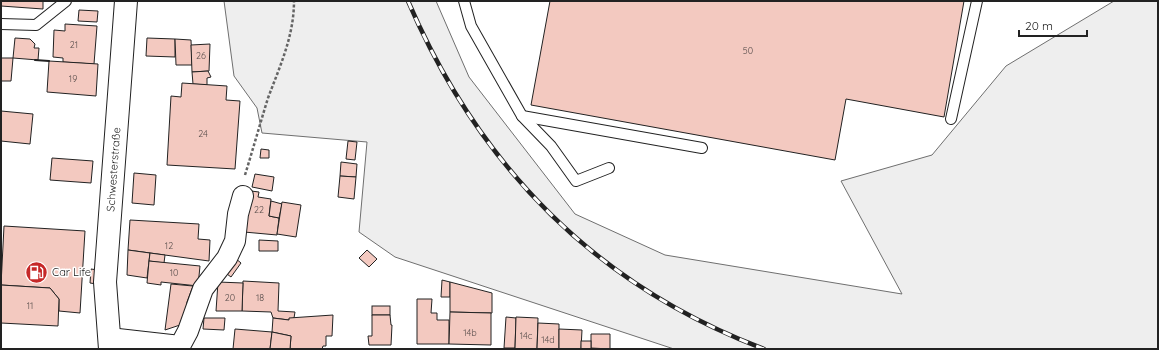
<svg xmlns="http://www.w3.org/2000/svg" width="1159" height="350" font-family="Quicksand,sans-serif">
<rect width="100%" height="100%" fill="#fff"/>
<polygon fill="#eee" stroke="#6f6f6f" points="224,1 436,1 469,77 575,214 665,255 902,294 841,181 932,155 1006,66 1114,1 1158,1 1158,349 674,349 395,257 359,232 367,142 262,133 257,108 234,76"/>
<g fill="#f3c9c0" stroke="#222">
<polygon points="1,1 43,1 43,9 1,6"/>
<polygon points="550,1 964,1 944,117 846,99 835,160 531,105"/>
<polygon points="79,10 98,11 97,22 78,21"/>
<polygon points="65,24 97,26 94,64 63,62 63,58 53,57 54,30 65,31"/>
<polygon points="15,38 30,39 35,44 34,48 39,48 38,60 13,58"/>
<polygon points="147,38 175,39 175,57 146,56"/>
<polygon points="175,39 191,40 192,65 176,65"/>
<polygon points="210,44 209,71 192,72 191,45"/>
<polygon points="1,58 13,58 11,81 1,81"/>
<polygon points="49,61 98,64 96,96 47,92"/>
<polygon points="208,71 211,77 207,78 207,85 193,84 192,72"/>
<polygon points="182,83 227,86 226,100 240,101 235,169 167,165 171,96 181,97"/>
<polygon points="1,111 33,114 30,144 1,141"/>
<polygon points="348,141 357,142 355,160 346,159"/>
<polygon points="261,149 269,150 269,158 260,158"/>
<polygon points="52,158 93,161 91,183 50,180"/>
<polygon points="341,162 357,164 356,177 340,176"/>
<polygon points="134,173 156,175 154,205 132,203"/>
<polygon points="255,174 274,177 272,191 252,187"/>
<polygon points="340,176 356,177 354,199 338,197"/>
<polygon points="251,191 259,192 258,197 271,199 269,216 279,218 277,235 244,232"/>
<polygon points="271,201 282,204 279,218 269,216"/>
<polygon points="282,202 301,205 296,237 277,234"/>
<polygon points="130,220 199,224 198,239 210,240 209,261 128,250"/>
<polygon points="4,226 85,231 80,313 59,311 59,299 50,288 1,285"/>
<polygon points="259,240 278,241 278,251 259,251"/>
<polygon points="128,250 150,253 147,278 127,275"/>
<polygon points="367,250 377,259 369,267 359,258"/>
<polygon points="150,253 165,255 164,263 149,261"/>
<polygon points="235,258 241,263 231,277 223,271"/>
<polygon points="149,261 200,266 198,286 161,282 161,285 147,283"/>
<polygon points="91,269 98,270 97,284 90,283"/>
<polygon points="442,280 450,282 450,297 441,297"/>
<polygon points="243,281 279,283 278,311 295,312 294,318 289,320 273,318 271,312 242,311"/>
<polygon points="218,282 243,283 242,311 216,311"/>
<polygon points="450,282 492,293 492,313 450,312"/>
<polygon points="171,284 193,286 187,302 186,323 165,330"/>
<polygon points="1,285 50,288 59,299 58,326 1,323"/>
<polygon points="417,299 432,299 431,313 437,313 437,320 449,320 449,344 417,344"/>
<rect x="372" y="306" width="18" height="9"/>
<polygon points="450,312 491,313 491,345 449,344"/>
<polygon points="333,315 332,336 326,336 326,346 323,346 322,349 290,349 291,336 272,332 273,318 289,320 289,318"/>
<polygon points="372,315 390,315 391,325 392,325 391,345 369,345 368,336 372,336"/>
<polygon points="506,317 516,318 515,348 504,348"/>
<polygon points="516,317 538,318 537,349 515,349"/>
<polygon points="204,318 225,318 224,330 203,329"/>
<polygon points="538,323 559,324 559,349 537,349"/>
<polygon points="235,329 272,332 270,349 233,349"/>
<polygon points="559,329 582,330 581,349 559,349"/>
<polygon points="272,332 291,336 290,349 270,349"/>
<polygon points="591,334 610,334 610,349 591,348"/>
<rect x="581" y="341" width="10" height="8"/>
</g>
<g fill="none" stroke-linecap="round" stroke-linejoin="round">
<defs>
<g id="service">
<polyline points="464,1 471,26 522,116 551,146 576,181 609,168"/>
<polyline points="1,24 36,25 66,1"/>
<polyline points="522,116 702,148"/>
<polyline points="951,119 977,1"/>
</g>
<polyline id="minor" points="109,338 180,346 188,331 203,289 227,258 235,241 238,214 243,196"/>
<g id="tertiary">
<path id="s1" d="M110,349L105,282L126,1"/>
</g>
</defs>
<use href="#service" stroke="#222" stroke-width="12"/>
<use href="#minor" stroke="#222" stroke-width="22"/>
<use href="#tertiary" stroke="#222" stroke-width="24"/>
<path stroke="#646464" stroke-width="2.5" stroke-dasharray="3 2" stroke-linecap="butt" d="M245,175C253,149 260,124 268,98C280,66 294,36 294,1"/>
<use href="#service" stroke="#fff" stroke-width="10"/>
<use href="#minor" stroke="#fff" stroke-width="20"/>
<use href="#tertiary" stroke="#fff" stroke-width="22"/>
<defs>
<path id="rail" d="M408,1C479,166 595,285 764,349"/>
</defs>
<use href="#rail" stroke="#222" stroke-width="4.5"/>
<use href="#rail" stroke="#fff" stroke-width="3" stroke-dasharray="9" stroke-linecap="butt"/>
<polyline stroke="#222" stroke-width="2" points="35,60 49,61"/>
</g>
<defs>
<symbol id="fuel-disc" viewBox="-11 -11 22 22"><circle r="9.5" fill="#c62828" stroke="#fff"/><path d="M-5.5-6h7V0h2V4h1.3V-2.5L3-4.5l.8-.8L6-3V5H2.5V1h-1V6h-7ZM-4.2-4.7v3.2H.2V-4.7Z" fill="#fff"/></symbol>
</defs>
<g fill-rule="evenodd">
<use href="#fuel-disc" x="24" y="260" width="25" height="25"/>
</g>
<g text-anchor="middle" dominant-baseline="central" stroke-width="3" stroke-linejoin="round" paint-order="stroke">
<g font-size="9" fill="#564c4a">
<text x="74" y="44">21</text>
<text x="748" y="50">50</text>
<text x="201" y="55">26</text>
<text x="73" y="78">19</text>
<text x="203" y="133">24</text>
<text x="259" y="209">22</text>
<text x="169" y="245">12</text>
<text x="174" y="272">10</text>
<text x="230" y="297">20</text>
<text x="260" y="297">18</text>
<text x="30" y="305">11</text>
<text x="470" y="332">14b</text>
<text x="526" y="335">14c</text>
<text x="548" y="339">14d</text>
</g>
<g font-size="11" fill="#222" stroke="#fff">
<text stroke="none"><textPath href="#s1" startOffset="180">Schwesterstraße</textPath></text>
</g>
<g font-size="11" fill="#222" stroke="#fff" text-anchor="start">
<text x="52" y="272">Car Life</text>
</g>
</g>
<rect width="1159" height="350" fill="none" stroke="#222222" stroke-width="4"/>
<path d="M1019 30v6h68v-6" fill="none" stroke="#222222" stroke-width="2"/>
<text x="1025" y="30" font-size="12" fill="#222222" stroke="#ffffff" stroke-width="3" paint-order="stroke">20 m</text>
</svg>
